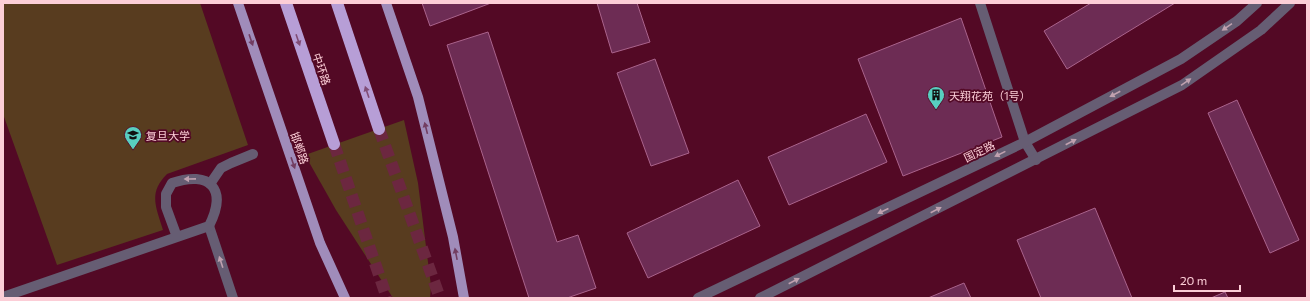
<svg xmlns="http://www.w3.org/2000/svg" width="1310" height="301" font-family="Commissioner,'Noto Sans SC',sans-serif">
<rect width="100%" height="100%" fill="#530925"/>
<g fill="#583c1f">
<path d="M3,3H200L248,145L167,174C148,193 156,207 163,230L57,265L3,114Z"/>
<polygon points="404,120 418,183 431,286 430,298 393,298 336,210 305,155"/>
</g>
<g fill="#6d2c54" stroke="#aa638c">
<polygon points="422,3 491,3 430,26"/>
<polygon points="597,3 637,3 650,42 612,53"/>
<polygon points="1091,3 1175,3 1067,69 1044,31"/>
<polygon points="961,18 1002,137 903,176 858,59"/>
<polygon points="488,32 557,242 578,235 596,288 567,298 529,298 447,45"/>
<polygon points="655,59 689,153 651,166 617,73"/>
<polygon points="1237,100 1299,240 1270,253 1208,113"/>
<polygon points="866,114 887,162 789,205 768,157"/>
<polygon points="738,180 760,226 648,278 627,233"/>
<polygon points="1095,208 1132,298 1041,298 1017,240"/>
<polygon points="964,283 971,298 928,298"/>
<polygon points="1225,292 1228,298 1211,298"/>
</g>
<g fill="none" stroke-linecap="round" stroke-linejoin="round">
<g stroke="#6c2740" stroke-width="12" stroke-dasharray="12 6" stroke-linecap="butt">
<polyline points="379,129 440,298"/>
<polyline points="334,144 387,298"/>
</g>
<g stroke="#665d73" stroke-width="10">
<polyline points="980,3 1025,142 1036,160"/>
<polyline points="210,184 221,168 231,163 253,154"/>
<polyline points="209,226 233,298"/>
<path d="M3,297L209,226C228,189 210,170 172,183L166,194V207L177,237"/>
<polyline points="698,298 1025,142 1181,59 1237,21 1257,3"/>
<polyline points="760,298 1182,85 1261,30 1290,3"/>
</g>
<g stroke="#a08cba" stroke-width="10">
<polyline points="238,3 320,243 345,298"/>
<polyline points="386,3 418,97 453,237 464,298"/>
</g>
<g stroke="#b79ed6" stroke-width="12">
<polyline points="286,3 334,144"/>
<polyline points="337,3 379,129"/>
</g>
</g>
<defs><path id="oneway-solid" d="M-6-.8H1V-3.2L6.5 0L1 3.2V.8H-6Z"/></defs>
<g fill="#c0a1af">
<use href="#oneway-solid" transform="translate(1227 27) rotate(146)"/>
<use href="#oneway-solid" transform="translate(1186 82) rotate(-34)"/>
<use href="#oneway-solid" transform="translate(1115 94) rotate(152)"/>
<use href="#oneway-solid" transform="translate(1071 142) rotate(-27)"/>
<use href="#oneway-solid" transform="translate(1000 154) rotate(154)"/>
<use href="#oneway-solid" transform="translate(190 179) rotate(179)"/>
<use href="#oneway-solid" transform="translate(936 210) rotate(-27)"/>
<use href="#oneway-solid" transform="translate(883 211) rotate(155)"/>
<use href="#oneway-solid" transform="translate(221 262) rotate(-108)"/>
<use href="#oneway-solid" transform="translate(794 281) rotate(-27)"/>
</g>
<g fill="#723d61">
<use href="#oneway-solid" transform="translate(251 40) rotate(71)"/>
<use href="#oneway-solid" transform="translate(426 128) rotate(-104)"/>
<use href="#oneway-solid" transform="translate(293 163) rotate(71)"/>
<use href="#oneway-solid" transform="translate(456 254) rotate(-101)"/>
</g>
<g fill="#804c75">
<use href="#oneway-solid" transform="translate(298 40) rotate(71)"/>
<use href="#oneway-solid" transform="translate(367 92) rotate(-109)"/>
</g>
<defs>
<symbol id="building-pin" viewBox="-11 -11 22 30"><path d="M0 17L-7.5 6A9.5 9.5 0 1 1 7.5 6Z" fill="#58cec0" stroke="#530925"/><path d="M-4-6H4V6H1V3H-1V6H-4ZM-2.5-4.3h1.7v1.8h-1.7ZM.8-4.3h1.7v1.8H.8ZM-2.5-1h1.7V.8h-1.7ZM.8-1h1.7V.8H.8Z" fill="#111"/></symbol>
<symbol id="university-pin" viewBox="-11 -11 22 30"><path d="M0 17L-7.5 6A9.5 9.5 0 1 1 7.5 6Z" fill="#58cec0" stroke="#530925"/><path d="M0-5L7-2L0 1L-7-2ZM-4 1L0 2.5L4 1V4Q0 6-4 4Z" fill="#111"/></symbol>
</defs>
<g fill-rule="evenodd">
<use href="#building-pin" x="926" y="85" width="20" height="27"/>
<use href="#university-pin" x="123" y="125" width="20" height="27"/>
</g>
<g text-anchor="middle" dominant-baseline="central" stroke-width="3.5" stroke-linejoin="round" paint-order="stroke">
<g font-size="11" fill="#fcced7" stroke="#530925">
<text transform="translate(322 69) rotate(71)">中环路</text>
<text transform="translate(300 148) rotate(71)">邯郸路</text>
<text transform="translate(979 151) rotate(-26)">国定路</text>
</g>
<g font-size="11" fill="#fcced7" stroke="#530925" text-anchor="start">
<text x="949" y="95">天翔花苑（1号）</text>
<text x="146" y="135">复旦大学</text>
</g>
</g>
<rect width="1310" height="301" fill="none" stroke="#fcced7" stroke-width="8"/>
<path d="M1174 285v6h66v-6" fill="none" stroke="#fcced7" stroke-width="2"/>
<text x="1180" y="285" font-size="12" fill="#fcced7" stroke="#530925" stroke-width="3" paint-order="stroke">20 m</text>
</svg>
